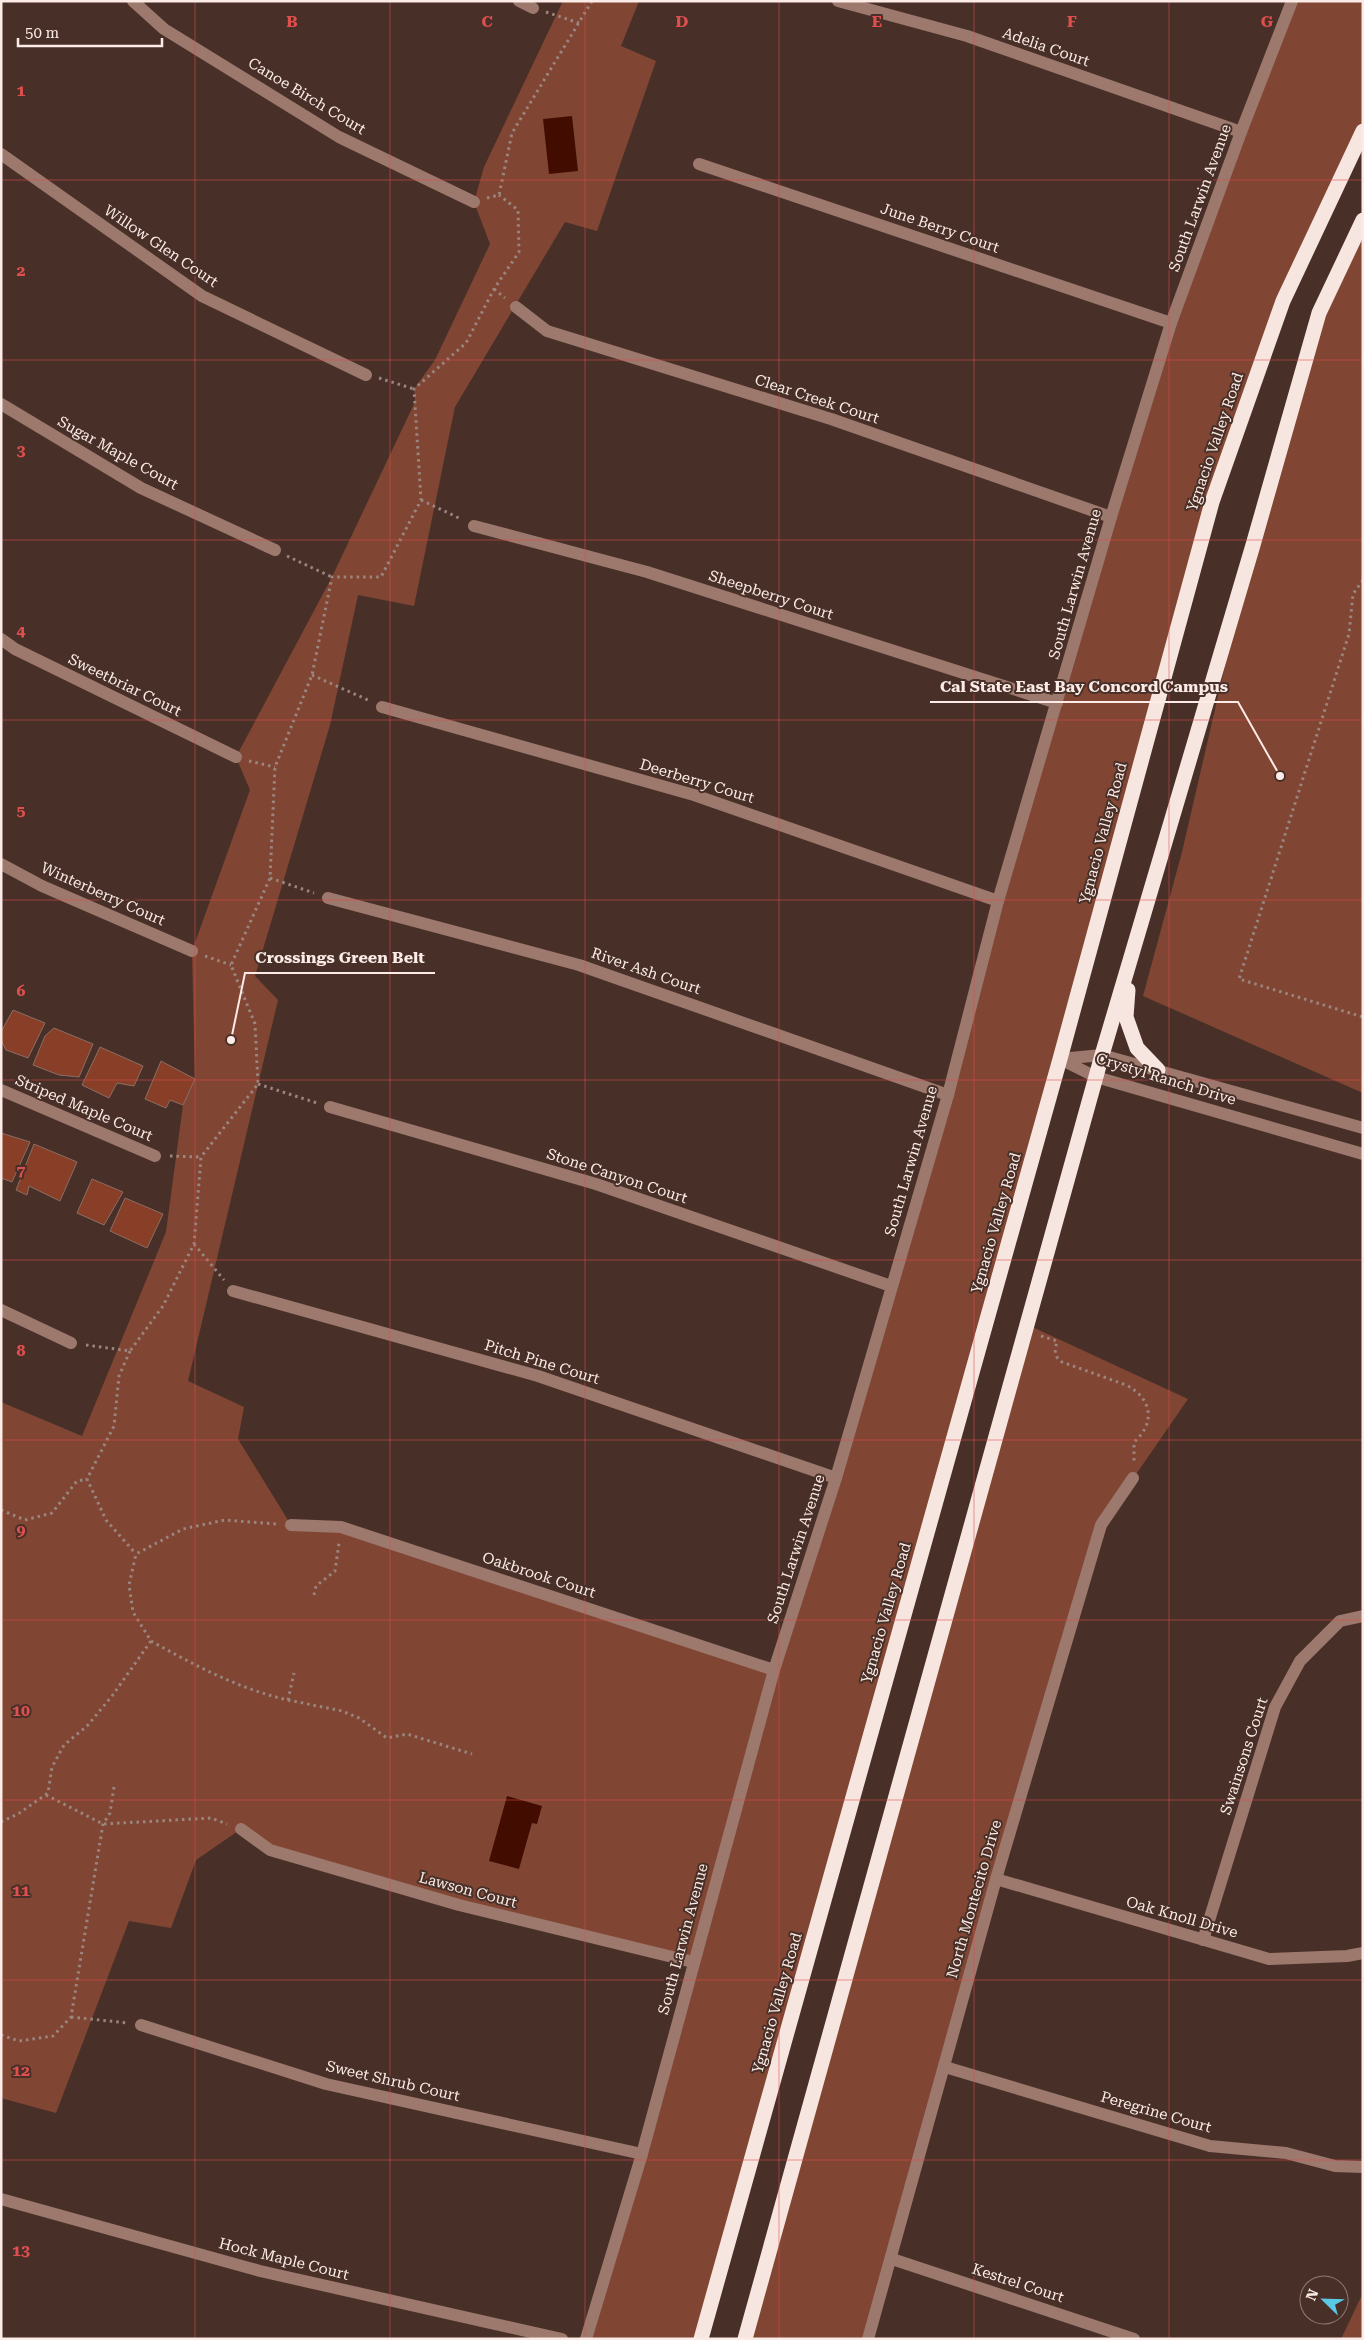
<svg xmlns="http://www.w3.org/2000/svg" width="1364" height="2340" font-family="'Roboto Serif',serif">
<rect width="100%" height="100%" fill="#483028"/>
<g fill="#804633">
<polygon points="563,1 639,1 621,46 656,61 597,231 565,222 455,407 414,606 358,595 330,725 255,976 278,1000 188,1381 244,1407 238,1439 291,1525 341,1527 774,1670 1171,323 1292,1 1363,1 1363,131 1283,301 1212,502 701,2339 586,2339 693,1963 270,1850 241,1829 196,1860 171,1928 129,1921 56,2113 1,2098 1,1402 82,1436 166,1232 183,1105 195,1079 192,951 250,790 236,757 332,577 415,402 414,389 435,360 490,244 474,202 484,167"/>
<polygon points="1363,220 1363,1093 1143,996 1182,852 1253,545 1319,313"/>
<polygon points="1028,1325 1188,1399 1101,1525 868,2339 745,2339"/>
<polygon points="1363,2293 1363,2339 1341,2339"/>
</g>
<g fill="#420d00">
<polygon points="572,116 578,171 549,174 543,119"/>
<polygon points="507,1796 542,1806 537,1824 532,1823 519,1869 489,1861"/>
</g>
<g fill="#893f27" stroke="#8a6e65">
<polygon points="13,1010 45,1023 28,1058 6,1050 1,1040 1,1032"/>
<polygon points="54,1028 93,1044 79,1077 59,1075 33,1065 45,1036"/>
<polygon points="100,1047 143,1066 134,1086 117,1083 109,1098 82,1085"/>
<polygon points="161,1061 195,1079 183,1105 170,1100 166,1108 145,1099"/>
<polygon points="1,1133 30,1142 12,1182 1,1178"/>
<polygon points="34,1144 77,1162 60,1201 29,1186 27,1195 16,1190"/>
<polygon points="92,1179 123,1192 104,1225 77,1213"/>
<polygon points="125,1198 163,1214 147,1248 110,1231"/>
</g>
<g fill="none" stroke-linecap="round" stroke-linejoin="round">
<g stroke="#9a857f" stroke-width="3" stroke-dasharray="2.5 4" stroke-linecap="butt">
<polyline points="546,12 579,23"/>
<polyline points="487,198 499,195 512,133 592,1"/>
<polyline points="494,289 505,298"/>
<polyline points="379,378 414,389"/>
<polyline points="421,500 461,519"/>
<polyline points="287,556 332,577"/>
<polyline points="1363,580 1353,594 1349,634 1239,979 1363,1017"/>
<polyline points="312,675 368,700"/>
<polyline points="249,761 275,767"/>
<polyline points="270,878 314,893"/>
<polyline points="205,956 231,965"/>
<polyline points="258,1084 317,1103"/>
<polyline points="170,1156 201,1157"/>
<polyline points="194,1244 224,1280"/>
<path d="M1041,1336L1057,1341C1055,1350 1053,1356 1062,1362L1126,1385C1152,1398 1156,1423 1134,1442V1464"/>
<polyline points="86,1345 130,1351 163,1306 194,1244 201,1157 258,1084 255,1024 231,965 270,878 275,767 312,675 332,577 381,577 421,500 414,389 466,343 494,289 519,252 518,210 499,195"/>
<polyline points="130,1351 119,1376 114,1426 87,1479 106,1520 136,1554"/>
<polyline points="1,1510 25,1520 52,1513 77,1481 87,1479"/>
<polyline points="314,1595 316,1586 335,1571 339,1543"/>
<path d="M151,1641C194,1665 239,1689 288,1700L294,1673"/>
<polyline points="288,1700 342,1711 359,1718 387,1738 407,1734 472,1754"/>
<polyline points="46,1795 103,1824 211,1818 227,1824"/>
<polyline points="1,1822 18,1814 48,1793 52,1767 64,1745 87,1726 112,1696 151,1641 133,1612 129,1585 136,1554 183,1529 225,1520 277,1524"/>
<polyline points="71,2017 128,2023"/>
<polyline points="1,2035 19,2041 53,2036 71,2017 103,1824 110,1813 114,1787"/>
</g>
<g stroke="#9c786d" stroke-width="12">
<polyline points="133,1 164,29 339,137 474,202"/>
<polyline points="519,1 533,8"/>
<polyline points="838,1 967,36 1241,132"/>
<polyline points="1,154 202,296 366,375"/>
<polyline points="699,164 1171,323"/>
<polyline points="516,307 547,331 831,419 1111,517"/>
<polyline points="1,404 141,488 275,550"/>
<polyline points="474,526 647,572 1057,703"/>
<polyline points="1,639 15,649 236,757"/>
<polyline points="382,707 694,795 998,901"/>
<polyline points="1,864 42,886 192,951"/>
<polyline points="328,898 579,965 948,1095"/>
<polyline points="1060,1059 1096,1077 1363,1154"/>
<polyline points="1060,1059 1102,1055 1363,1128"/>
<polyline points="1,1090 155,1156"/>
<polyline points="330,1107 596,1184 891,1286"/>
<polyline points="233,1291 538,1376 836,1478"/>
<polyline points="1,1310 71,1343"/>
<polyline points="291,1525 341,1527 774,1670"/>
<polyline points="241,1829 270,1850 459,1905 693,1962"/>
<polyline points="996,1879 1269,1959 1347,1956 1363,1953"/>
<polyline points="1203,1940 1275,1707 1300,1661 1340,1621 1363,1616"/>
<polyline points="141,2025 326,2084 642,2154"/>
<polyline points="945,2067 1210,2146 1286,2153 1335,2166 1363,2167"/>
<polyline points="1,2199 260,2271 562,2339"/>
<polyline points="892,2259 1134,2339"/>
<polyline points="586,2339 642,2154 774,1670 836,1478 948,1095 998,901 1111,517 1171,323 1241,132 1292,1"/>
<polyline points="868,2339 996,1879 1101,1525 1133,1478"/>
</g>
<g stroke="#f7e5df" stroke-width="15">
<polyline points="1128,990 1126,1017 1137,1048 1158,1070"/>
<polyline points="701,2339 1060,1059 1212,502 1283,301 1363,131"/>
<polyline points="745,2339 1102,1055 1253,545 1319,313 1363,220"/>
</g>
</g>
<path fill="none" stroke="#de4f4e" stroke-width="1" stroke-opacity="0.55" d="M195,1V2339M390,1V2339M585,1V2339M779,1V2339M974,1V2339M1169,1V2339M1,180H1363M1,360H1363M1,540H1363M1,720H1363M1,900H1363M1,1080H1363M1,1260H1363M1,1440H1363M1,1620H1363M1,1800H1363M1,1980H1363M1,2160H1363"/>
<g text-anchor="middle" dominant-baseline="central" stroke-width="4" stroke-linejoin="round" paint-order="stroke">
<g font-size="15" fill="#fcebe6" stroke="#483028">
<text transform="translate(1046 47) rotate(19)">Adelia Court</text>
<text transform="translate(307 96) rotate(31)">Canoe Birch Court</text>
<text transform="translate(1200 198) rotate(-70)">South Larwin Avenue</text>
<text transform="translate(940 228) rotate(19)">June Berry Court</text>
<text transform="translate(161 246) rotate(34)">Willow Glen Court</text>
<text transform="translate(817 399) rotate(18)">Clear Creek Court</text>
<text transform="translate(1215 442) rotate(-71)">Ygnacio Valley Road</text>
<text transform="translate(118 453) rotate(29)">Sugar Maple Court</text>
<text transform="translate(1075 584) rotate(-74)">South Larwin Avenue</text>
<text transform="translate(771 595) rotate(18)">Sheepberry Court</text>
<text transform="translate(125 685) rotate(26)">Sweetbriar Court</text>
<text transform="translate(697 781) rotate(17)">Deerberry Court</text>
<text transform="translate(1103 833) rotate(-75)">Ygnacio Valley Road</text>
<text transform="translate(103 894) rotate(24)">Winterberry Court</text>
<text transform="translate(646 971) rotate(19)">River Ash Court</text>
<text transform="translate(1166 1079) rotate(17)">Crystyl Ranch Drive</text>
<text transform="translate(84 1108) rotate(23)">Striped Maple Court</text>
<text transform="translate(911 1161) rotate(-74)">South Larwin Avenue</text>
<text transform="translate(617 1176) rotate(18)">Stone Canyon Court</text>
<text transform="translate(996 1223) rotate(-74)">Ygnacio Valley Road</text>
<text transform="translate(542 1362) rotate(17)">Pitch Pine Court</text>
<text transform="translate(796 1549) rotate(-72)">South Larwin Avenue</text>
<text transform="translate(539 1575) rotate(18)">Oakbrook Court</text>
<text transform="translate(886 1613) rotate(-74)">Ygnacio Valley Road</text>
<text transform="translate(1244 1756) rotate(-72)">Swainsons Court</text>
<text transform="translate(468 1890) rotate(15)">Lawson Court</text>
<text transform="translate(974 1899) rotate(-74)">North Montecito Drive</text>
<text transform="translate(1182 1917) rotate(16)">Oak Knoll Drive</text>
<text transform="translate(683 1939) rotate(-75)">South Larwin Avenue</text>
<text transform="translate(777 2003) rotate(-74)">Ygnacio Valley Road</text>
<text transform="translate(393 2081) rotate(13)">Sweet Shrub Court</text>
<text transform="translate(1156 2112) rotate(16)">Peregrine Court</text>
<text transform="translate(284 2259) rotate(14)">Hock Maple Court</text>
<text transform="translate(1018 2283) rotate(18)">Kestrel Court</text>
</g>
</g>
<g font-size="16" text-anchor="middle" font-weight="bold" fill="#de4f4e" stroke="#483028" stroke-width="4" stroke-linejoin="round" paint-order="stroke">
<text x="292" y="27">B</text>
<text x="487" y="27">C</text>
<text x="682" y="27">D</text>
<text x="877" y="27">E</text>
<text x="1072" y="27">F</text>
<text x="1267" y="27">G</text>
<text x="21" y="96">1</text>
<text x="21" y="276">2</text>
<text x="21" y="456">3</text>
<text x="21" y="636">4</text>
<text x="21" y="816">5</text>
<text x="21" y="996">6</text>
<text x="21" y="1176">7</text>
<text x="21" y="1356">8</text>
<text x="21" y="1536">9</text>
<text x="21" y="1716">10</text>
<text x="21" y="1896">11</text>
<text x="21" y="2076">12</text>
<text x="21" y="2256">13</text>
</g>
<path fill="none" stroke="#fcebe6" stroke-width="2" d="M1280 776L1238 702H930M231 1040L245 973H435"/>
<g fill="#fcebe6" stroke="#483028" stroke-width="2">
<circle cx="1280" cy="776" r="5"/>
<circle cx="231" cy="1040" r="5"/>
</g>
<g font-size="16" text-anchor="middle" font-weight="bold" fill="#fcebe6" stroke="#483028" stroke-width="4" stroke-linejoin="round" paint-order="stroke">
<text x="1084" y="692">Cal State East Bay Concord Campus</text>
<text x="340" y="963">Crossings Green Belt</text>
</g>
<rect width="1364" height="2340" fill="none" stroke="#fcebe6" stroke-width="5"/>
<g transform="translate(1324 2300) rotate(293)"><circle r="24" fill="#483028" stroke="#907b74"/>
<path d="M0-4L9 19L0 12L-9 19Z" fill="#5ac8e5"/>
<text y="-8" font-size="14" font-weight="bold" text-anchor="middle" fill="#fcebe6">N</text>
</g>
<path d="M18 38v8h144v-8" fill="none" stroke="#fcebe6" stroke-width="2.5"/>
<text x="25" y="38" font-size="15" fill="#fcebe6" stroke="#483028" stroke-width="4" paint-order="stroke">50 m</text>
</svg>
